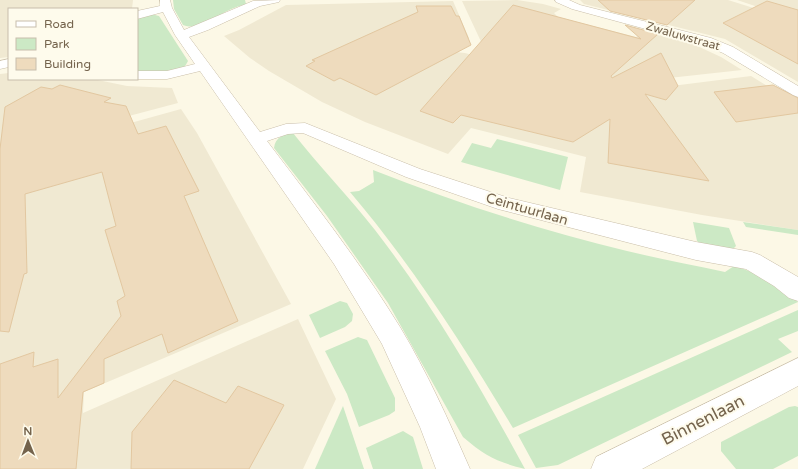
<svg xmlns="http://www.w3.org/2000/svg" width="798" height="469" font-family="'Varela Round',sans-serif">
<rect width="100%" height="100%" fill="#fcf8e6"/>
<g fill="#f0e9d2">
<polygon points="0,0 133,0 132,9 9,9 9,57 0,58"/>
<polygon points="517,0 543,4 561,9 554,13 558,17 636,37 645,31 695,45 721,57 742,70 614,84 484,48 462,1"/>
<polygon points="580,0 728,0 798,22 798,82 725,39 584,4"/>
<polygon points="737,0 798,0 798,19 755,6"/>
<polygon points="453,1 469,38 466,46 408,47 465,53 616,93 751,76 798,105 798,230 702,215 580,192 586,157 471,128 448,154 365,122 322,102 269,71 250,58 224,36 239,30 286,5"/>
<polygon points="9,73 9,79 93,79 127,86 172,88 178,103 76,130 62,142 181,109 197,133 291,304 84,392 83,413 298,319 336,399 303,469 0,469 0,74"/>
</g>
<g fill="#cce9c5">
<path d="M173,0H245L246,4C242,6 238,6 234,8C217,14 202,32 183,25L174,9Z"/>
<polygon points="151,14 159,16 188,61 184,68 172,71 137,72 137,17"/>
<path d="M293,133C319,166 349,197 375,230C433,305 480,386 525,469C497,462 485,456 463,437L388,303L327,216L274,148C275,137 284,134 293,133Z"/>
<polygon points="497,139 568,157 560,190 461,162 472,143 491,148"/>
<path d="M373,170C456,203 541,230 627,251C660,259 693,265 725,272L734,266C763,275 775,283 798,302L513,428C463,345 412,265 350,192L359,191L374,182Z"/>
<polygon points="693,222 729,228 736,246 732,250 701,244 697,241"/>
<polygon points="743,222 798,230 798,235 746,227"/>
<polygon points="340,301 347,303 353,314 352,321 345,327 320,338 309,315"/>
<polygon points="798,310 798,331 778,339 792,352 558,465 536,468 518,435"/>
<polygon points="358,337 367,340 395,398 395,411 389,415 359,427 347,394 325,351"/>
<polygon points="343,406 364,469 315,469"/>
<polygon points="795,406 798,407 798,456 773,469 736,469 721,451 721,442 789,407"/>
<polygon points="403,431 413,437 423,469 373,469 366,448"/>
</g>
<g fill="#eedbbd" stroke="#e2c7a0">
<polygon points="598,0 695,0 667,25 610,11"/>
<polygon points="767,1 798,10 798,64 723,23"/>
<polygon points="513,5 641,39 625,25 658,34 611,76 612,78 661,53 678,86 666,100 645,94 709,181 608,163 610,119 573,142 461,115 453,123 420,111"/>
<polygon points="416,6 451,6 456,16 459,16 471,45 376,95 340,78 334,81 306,66 315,61 312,60 418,12"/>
<polygon points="60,85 111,98 104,102 126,106 138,134 166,126 199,191 184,196 238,321 168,353 162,334 104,359 104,383 83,392 76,469 0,469 0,364 34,352 33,367 58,359 58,398 121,316 117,301 125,296 105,230 116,226 102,172 25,194 27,273 24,274 9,332 0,331 0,149 5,107 41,87 52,89"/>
<polygon points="773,85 798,98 798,113 736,122 714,92"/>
<polygon points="174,380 226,403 238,386 284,405 249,469 131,469 132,432"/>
</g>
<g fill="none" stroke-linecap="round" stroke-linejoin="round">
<defs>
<g id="street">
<path d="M160,0H170L172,8L184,30L253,1L280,0L279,2L260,6L208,30L189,37L260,132L286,124L305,123L420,169L509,198L696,242L752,252L760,255L798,277V301L789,298L774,286L746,269L696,260L498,209L406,177L303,133L288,134L267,141C313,202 360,262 400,327C427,372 449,421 470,469H436L420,427L382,344L334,264L200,71L167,79H136H137V71H167L195,64L175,35L163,12L137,19V11L160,6Z"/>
<polygon points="555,0 569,0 580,5 711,38 733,47 798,86 798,97 793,95 723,53 701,44 572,9 556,2"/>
<polygon points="9,59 9,67 0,69 0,61"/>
<polygon points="798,358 798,386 642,469 591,469 596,457"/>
</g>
</defs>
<use href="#street" stroke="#cabfaa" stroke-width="1"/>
<use href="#street" fill="#fff" fill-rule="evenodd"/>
</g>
<g text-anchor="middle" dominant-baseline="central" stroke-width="4" stroke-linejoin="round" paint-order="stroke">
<g font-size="12" fill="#74634c" stroke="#fefbec">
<text transform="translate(683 36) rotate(16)">Zwaluwstraat</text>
</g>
<g font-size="14" fill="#74634c" stroke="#fefbec">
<text transform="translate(527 209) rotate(16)">Ceintuurlaan</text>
</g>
<g font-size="17" fill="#74634c" stroke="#fefbec">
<text transform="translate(703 420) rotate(-27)">Binnenlaan</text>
</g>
</g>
<rect x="8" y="8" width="130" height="72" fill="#fefbec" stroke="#c7beac"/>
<rect x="16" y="21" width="20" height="6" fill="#ffffff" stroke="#c7beac"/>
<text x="44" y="28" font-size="12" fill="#74634c">Road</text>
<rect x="16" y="38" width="20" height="12" fill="#cce9c5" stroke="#c7beac"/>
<text x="44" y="48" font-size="12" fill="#74634c">Park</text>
<rect x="16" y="58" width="20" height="12" fill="#eedbbd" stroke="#c7beac"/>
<text x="44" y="68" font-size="12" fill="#74634c">Building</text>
<g transform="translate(28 441) rotate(359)" stroke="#fefbec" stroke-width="3" paint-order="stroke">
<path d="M0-3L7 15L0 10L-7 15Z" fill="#74634c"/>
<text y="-6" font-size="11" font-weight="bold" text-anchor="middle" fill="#74634c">N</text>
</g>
</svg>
